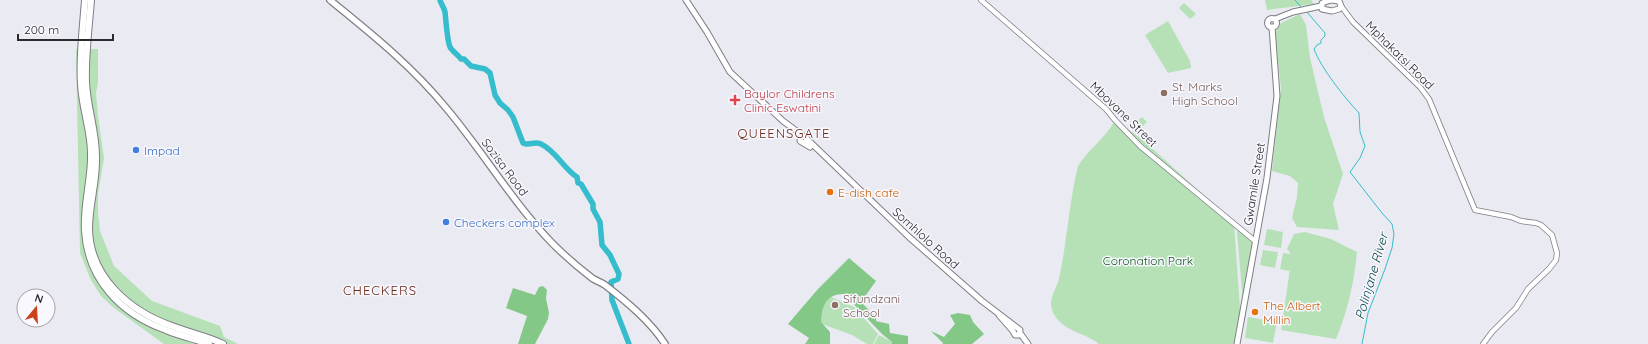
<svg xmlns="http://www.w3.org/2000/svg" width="1648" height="344" font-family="Quicksand,sans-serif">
<rect width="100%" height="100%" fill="#eaebf2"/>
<g fill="#b6e1b7">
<polygon points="1265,0 1311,0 1314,4 1267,10"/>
<polygon points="1184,3 1196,14 1190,19 1179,8"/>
<polygon points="1300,14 1306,25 1310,58 1324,117 1343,174 1333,204 1339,230 1297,227 1292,218 1297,197 1298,183 1290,176 1272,171 1281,88 1275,33 1281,23"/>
<polygon points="1168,21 1190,61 1191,68 1168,73 1145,35"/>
<polygon points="76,49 98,49 98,83 96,93 98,116 104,158 98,194 98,212 100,231 114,266 152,301 220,326 224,337 238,344 164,344 114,308 101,296 91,280 80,253"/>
<polygon points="1142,117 1147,122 1136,132 1131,126"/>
<path d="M1115,120L1143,140L1234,223L1241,323L1238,344H1099C1086,333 1065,332 1055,316C1052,312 1051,307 1051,302C1052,294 1057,286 1059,279C1067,242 1069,203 1078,166C1088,149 1106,138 1115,120Z"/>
<polygon points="1238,229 1252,241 1243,304 1237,232"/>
<polygon points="1267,229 1283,232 1281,248 1264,245"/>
<path d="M1305,232L1331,239L1357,252C1354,283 1348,310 1336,339L1281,330L1290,269L1289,271L1280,269L1283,253L1291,254L1287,249L1294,234Z"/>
<polygon points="1263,250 1278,252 1275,268 1260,265"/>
<polygon points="831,297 854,307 878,334 873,344 867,344 852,335 819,323 824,301"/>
<polygon points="1248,317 1277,322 1273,343 1245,338"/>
<polygon points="879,335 894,343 894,344 874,344"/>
</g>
<g fill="#84c888">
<path d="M849,258L876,281L861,302L876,317V321L889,324L890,333L908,336V344H892V342L882,334L844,294C825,294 822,307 821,322L830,332V344H805L809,338L788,324L818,289Z"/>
<polygon points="543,286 547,290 546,298 549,313 548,319 535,344 518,344 527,316 506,308 513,288 535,295 539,287"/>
<polygon points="958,313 970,315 973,322 984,334 972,344 943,344 943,343 931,331 944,337 955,324 950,315"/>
</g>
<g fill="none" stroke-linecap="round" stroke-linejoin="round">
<g stroke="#35bccd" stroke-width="1">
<polyline points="1295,0 1302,8"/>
<path d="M1306,11L1325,33V36L1321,40V43L1317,45L1314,49C1321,68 1344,97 1359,113L1360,132L1365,146L1360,158L1350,172L1382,213L1392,224L1394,234L1392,248L1385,269L1368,313L1362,344"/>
</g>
<path stroke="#35bccd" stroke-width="5.5" d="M440,0C441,4 444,7 445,12C446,20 447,40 450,47C452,51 458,55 461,59H464L471,66L485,69L490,73L495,95L500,103L508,110L513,117L523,143C529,146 534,141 541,144C556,151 564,169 577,177L578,183L581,184L593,204V209L600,222L602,245L610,255L619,274L618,279L611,282L612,300L629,344"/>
<defs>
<g id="tertiary">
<polyline points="981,0 1106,109 1115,120 1140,146 1255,241"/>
<polyline points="1341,6 1353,22 1420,87 1429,99 1475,210 1511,217 1521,221 1536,223 1541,225 1552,235 1557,253 1556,260 1549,269 1528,289 1516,308 1492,332 1483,344"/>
</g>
<g id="secondary">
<polyline points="686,0 707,32 730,72 783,121 802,135"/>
<polygon points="1331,0 1339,1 1341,6 1339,9 1332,11 1322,9 1322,3"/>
<circle cx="1272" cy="23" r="4.5"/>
<polyline points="1275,19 1293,12 1321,6"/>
<polyline points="807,139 909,237 982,301 1020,330 1019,335 1015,335 1013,331 999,315"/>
<polyline points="805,143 807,141 806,137 801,136 800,141 810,147"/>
<polyline points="1020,333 1028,344"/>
<polyline points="1237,344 1267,178 1277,96 1272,27"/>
</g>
<path id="primary" d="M330,0C372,34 413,67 447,109C484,153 513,203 553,244C565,256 579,268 592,278C596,281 601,282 605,285C627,302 650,321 665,344"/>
<g id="motorway">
<path d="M85,0C83,28 79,57 81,84C82,108 91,130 91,153C92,179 83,205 85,231C88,280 121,314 166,330C180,336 195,339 209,344"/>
<path d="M91,0C89,27 85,55 86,82C87,107 96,131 96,156C97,181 89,204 89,229C90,277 129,311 172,326C189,333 207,336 223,344"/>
</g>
</defs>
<use href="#tertiary" stroke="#7e7e85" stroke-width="6"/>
<use href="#secondary" stroke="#7e7e85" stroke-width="7"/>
<use href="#primary" stroke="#7e7e85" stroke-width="8"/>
<use href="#motorway" stroke="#7e7e85" stroke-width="8"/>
<use href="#tertiary" stroke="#fff" stroke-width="4.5"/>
<use href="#secondary" stroke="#fff" stroke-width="5"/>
<use href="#primary" stroke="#fff" stroke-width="5.5"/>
<use href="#motorway" stroke="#fff" stroke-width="6"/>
</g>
<g fill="#8d6e63" stroke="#f8f8fe" stroke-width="1.5">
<circle cx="1164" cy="93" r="4"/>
<circle cx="835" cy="305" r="4"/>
</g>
<path fill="#e0444e" stroke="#f8f8fe" stroke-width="1.5" d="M733 94h4v4h4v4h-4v4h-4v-4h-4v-4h4z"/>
<g fill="#3f7fe0" stroke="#f8f8fe" stroke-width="1.5">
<circle cx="136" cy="150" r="4"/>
<circle cx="446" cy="222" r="4"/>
</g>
<g fill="#e8710a" stroke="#f8f8fe" stroke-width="1.5">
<circle cx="830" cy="192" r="4"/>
<circle cx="1255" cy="312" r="4"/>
</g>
<g text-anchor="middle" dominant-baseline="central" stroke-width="3" stroke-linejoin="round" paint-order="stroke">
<g font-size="12" fill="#2a2a2d" stroke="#f8f8fe">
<text transform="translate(1400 55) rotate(45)">Mphakatsi Road</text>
<text transform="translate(1124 114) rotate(44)">Mbovane Street</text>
<text transform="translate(505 167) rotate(53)">Sozisa Road</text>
<text transform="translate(1254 184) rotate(-81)">Gwamile Street</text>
<text transform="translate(926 238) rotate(42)">Somhlolo Road</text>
</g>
<g font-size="12" fill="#785e54" stroke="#f8f8fe" text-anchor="start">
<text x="1172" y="86">St. Marks<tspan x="1172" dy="14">High School</tspan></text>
<text x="843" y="298">Sifundzani<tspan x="843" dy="14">School</tspan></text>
</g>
<g font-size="12" fill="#be3a42" stroke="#f8f8fe" text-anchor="start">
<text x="744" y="93">Baylor Childrens<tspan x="744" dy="14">Clinic Eswatini</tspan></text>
</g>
<g font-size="12" fill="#366cbe" stroke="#f8f8fe" text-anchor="start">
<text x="144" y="150">Impad</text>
<text x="454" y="222">Checkers complex</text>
</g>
<g font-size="12" fill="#c56008" stroke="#f8f8fe" text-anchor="start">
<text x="838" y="192">E-dish cafe</text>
<text x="1263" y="305">The Albert<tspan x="1263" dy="14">Millin</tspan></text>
</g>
<g font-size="12" fill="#0e581d" stroke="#f8f8fe">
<text x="1148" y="260">Coronation Park</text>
</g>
<g font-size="13" letter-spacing="1" fill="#6a2715" stroke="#f8f8fe">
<text x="784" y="133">QUEENSGATE</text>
<text x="380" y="290">CHECKERS</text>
</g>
<g font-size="13" font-style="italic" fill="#08444c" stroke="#f8f8fe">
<text transform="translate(1371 276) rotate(-74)">Polinjane River</text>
</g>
</g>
<g transform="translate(36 308) rotate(18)"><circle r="19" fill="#f8f8fe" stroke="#a6a6aa"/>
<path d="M0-3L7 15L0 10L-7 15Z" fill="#cc431b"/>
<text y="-6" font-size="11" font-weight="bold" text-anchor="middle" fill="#2a2a2d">N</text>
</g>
<path d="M18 34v6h95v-6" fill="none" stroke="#2a2a2d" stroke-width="2"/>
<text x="24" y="34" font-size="12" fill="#2a2a2d" stroke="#f8f8fe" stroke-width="3" paint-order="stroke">200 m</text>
</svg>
